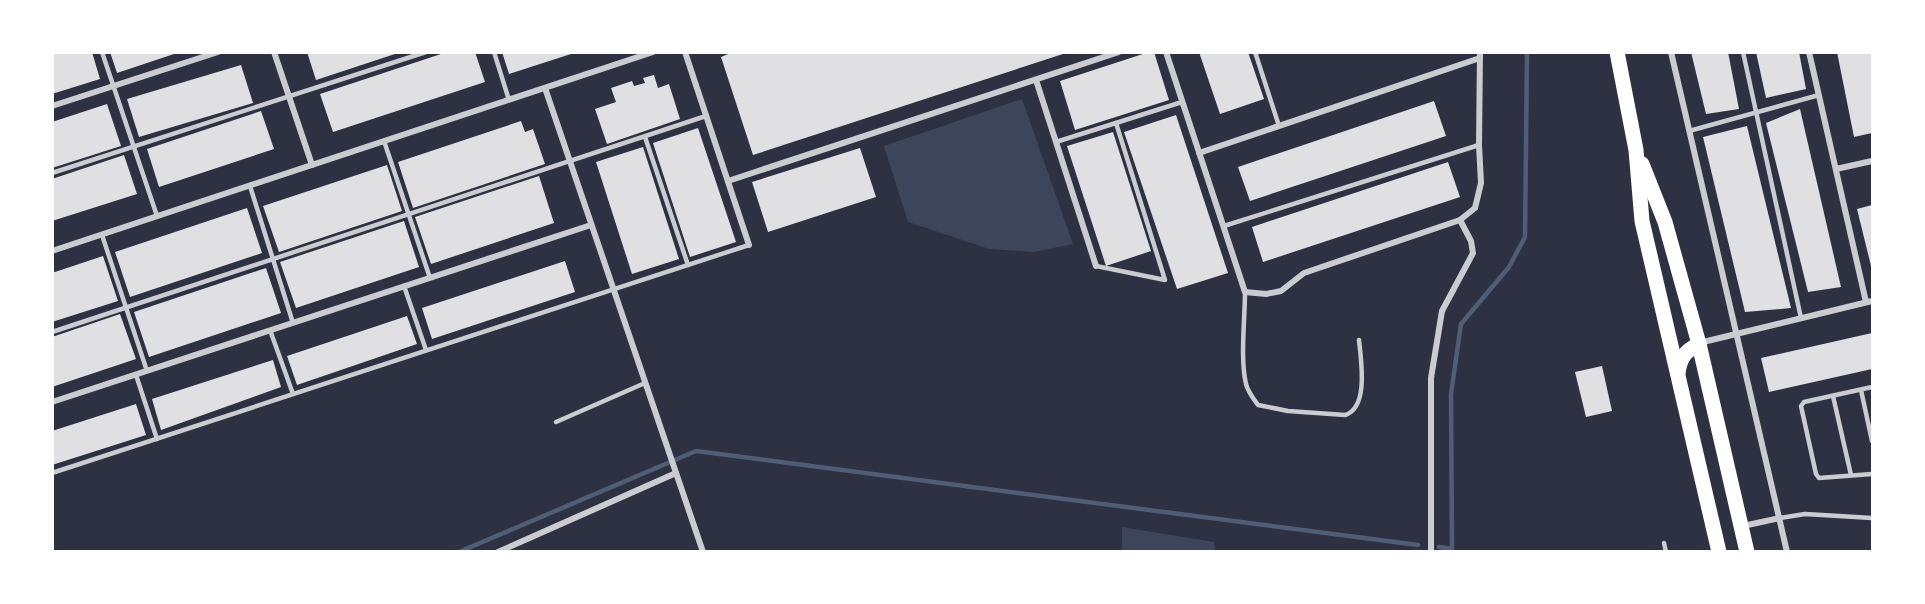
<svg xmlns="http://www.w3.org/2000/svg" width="1925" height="604" font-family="Quicksand,sans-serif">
<rect width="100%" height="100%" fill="#2d3142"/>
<g fill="#3c4559">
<polygon points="1022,99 1073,244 1034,252 989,249 908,222 884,146"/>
<polygon points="1122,527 1214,542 1215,551 1122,551"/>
</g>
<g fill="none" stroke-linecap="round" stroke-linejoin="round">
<g stroke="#4f5d75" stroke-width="4.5">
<polyline points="1439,547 1452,549"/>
<polyline points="459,552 696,451 1418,545"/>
<polyline points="1452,552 1451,394 1461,324 1509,267 1525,237 1527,52"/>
</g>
</g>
<g fill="#e0e0e3">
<polygon points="52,52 92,52 100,79 52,94"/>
<polygon points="110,52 177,52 177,53 117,73"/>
<polygon points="307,52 398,52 398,53 316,80"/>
<polygon points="447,52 475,52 485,82 333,132 320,94"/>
<polygon points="502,52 574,52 574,53 509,74"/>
<polygon points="733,52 1066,52 1066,53 753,155 721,57"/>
<polygon points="1149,52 1154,52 1169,100 1075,130 1060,81"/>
<polygon points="1199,52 1248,52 1264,99 1220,114"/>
<polygon points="1691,52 1728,52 1739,109 1706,114"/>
<polygon points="1756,52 1799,52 1806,89 1766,98"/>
<polygon points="1837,52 1872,52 1872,133 1854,137"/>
<polygon points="241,65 253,103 139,137 127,99"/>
<polygon points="654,75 658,88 669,84 680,119 607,144 595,109 616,102 611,88 632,81 634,86 645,83 643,78"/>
<polygon points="1434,101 1446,136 1250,201 1238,167"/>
<polygon points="107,104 121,146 52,168 52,122"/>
<polygon points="1800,109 1841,287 1808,292 1766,123"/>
<polygon points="261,111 274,149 159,187 147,149"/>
<polygon points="1176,115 1228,273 1177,289 1124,132"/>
<polygon points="521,121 525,132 533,129 545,164 413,208 398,162"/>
<polygon points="1747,126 1791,308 1745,312 1703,137"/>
<polygon points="698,128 736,242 690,257 653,143"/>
<polygon points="1113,132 1151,251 1106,266 1067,146"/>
<polygon points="643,147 679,259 632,274 596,162"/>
<polygon points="860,148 876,197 768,232 752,182"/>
<polygon points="124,155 137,194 52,221 52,179"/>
<polygon points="1448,162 1460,197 1263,262 1252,227"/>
<polygon points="387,165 402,211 279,252 263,206"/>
<polygon points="539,176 554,223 431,264 415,217"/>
<polygon points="1872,205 1872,270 1857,209"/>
<polygon points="247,208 262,253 130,297 115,252"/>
<polygon points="404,221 419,267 296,308 280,262"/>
<polygon points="103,256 118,301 52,322 52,273"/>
<polygon points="565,261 575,292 432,339 422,308"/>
<polygon points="266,268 281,313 149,357 134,312"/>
<polygon points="120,314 136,359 52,387 52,337"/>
<polygon points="407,316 417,344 297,385 287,356"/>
<polygon points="1872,333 1872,369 1769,392 1761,358"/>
<polygon points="273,360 281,387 161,430 152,399"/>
<polygon points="1602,366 1612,411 1586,417 1575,372"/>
<polygon points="136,404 146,435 52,465 52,431"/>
</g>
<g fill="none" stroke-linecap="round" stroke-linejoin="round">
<g stroke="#caccd0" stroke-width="4.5">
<polyline points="102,52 157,216"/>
<polyline points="494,52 509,100"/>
<polyline points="1255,52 1279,126"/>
<polyline points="1743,52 1801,318"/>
<polyline points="1689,131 1819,95"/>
<polyline points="645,137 688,265"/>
<polyline points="384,141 430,278"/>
<polyline points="1056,142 1182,102"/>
<polyline points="52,173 426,52"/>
<polyline points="250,186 293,323"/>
<polyline points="1224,226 1479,145"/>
<polyline points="102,235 147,371"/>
<polyline points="1096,266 1165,280 1116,123"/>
<polyline points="404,286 426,350"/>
<path d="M1245,292C1245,318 1240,359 1246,384C1248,392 1253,398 1258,405L1288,411L1345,415C1369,408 1361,360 1359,340"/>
<polyline points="270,330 293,394"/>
<polyline points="52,332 706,116"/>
<polyline points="136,375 157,439"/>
<polyline points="1872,387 1804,402 1801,406 1816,474 1819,478 1872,474"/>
<polyline points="1861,390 1872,441"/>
<polyline points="1833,396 1851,475"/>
<polyline points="556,422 645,383"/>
<polyline points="52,473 749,245"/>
<polyline points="1780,518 1805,514 1872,518"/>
<polyline points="1664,543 1666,552"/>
</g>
<g stroke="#caccd0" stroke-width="6">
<polyline points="274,52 312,165"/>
<polyline points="685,52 749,245"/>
<polyline points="1166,52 1245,292 1266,294 1281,291 1304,273 1460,220 1475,208 1481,183 1479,145 1480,52"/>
<polyline points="1671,52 1787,552"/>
<polyline points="1809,52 1866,302"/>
<polyline points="1036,80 1096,266"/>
<polyline points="545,88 703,552"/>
<polyline points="52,106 218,52"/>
<polyline points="1199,153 1480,58"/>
<polyline points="1836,169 1872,161"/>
<polyline points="728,181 1119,52"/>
<polyline points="52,251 653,52"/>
<polyline points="1699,343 1872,301"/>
<polyline points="52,402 591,225"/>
<polyline points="1743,526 1780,518"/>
<polyline points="498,552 676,473"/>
<polyline points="1431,552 1431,378 1442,311 1473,253 1471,241 1460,220"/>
</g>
<g stroke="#fff" stroke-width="15">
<polyline points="1617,52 1636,150 1642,221 1719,552"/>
<polyline points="1642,164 1665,222 1699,344 1747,552"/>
<path d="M1678,373C1680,358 1685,351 1699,344"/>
</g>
</g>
<rect width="1925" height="604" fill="none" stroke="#ffffff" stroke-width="108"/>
</svg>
